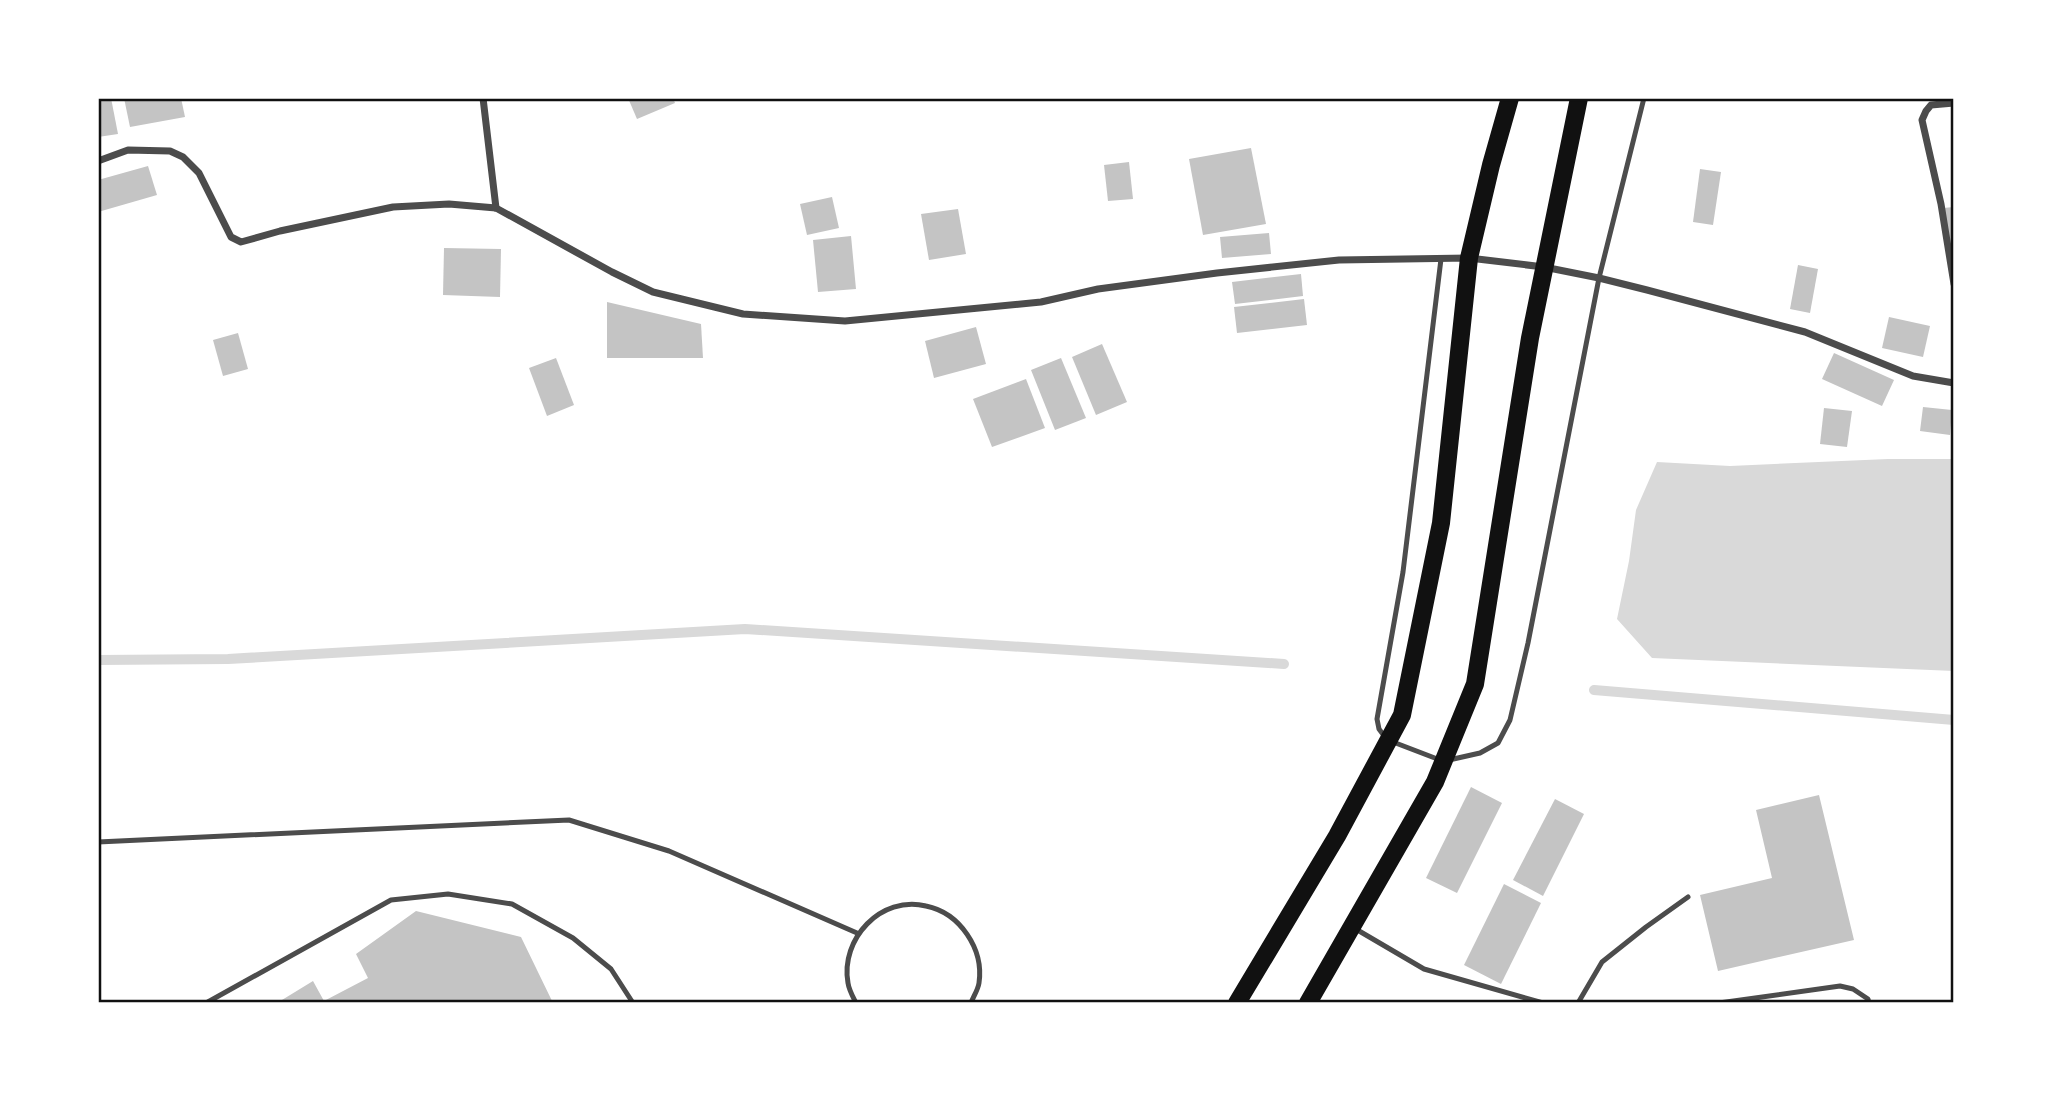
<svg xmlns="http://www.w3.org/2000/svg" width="2052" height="1101" font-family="Manrope,sans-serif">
<rect width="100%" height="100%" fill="#fff"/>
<polygon fill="#d9d9d9" points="1888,459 1954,459 1954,671 1652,658 1617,619 1629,561 1636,510 1657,462 1730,466"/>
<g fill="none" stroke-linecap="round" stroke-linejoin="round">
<g stroke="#d9d9d9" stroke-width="10">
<polyline points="98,660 228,659 745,629 1284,664"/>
<polyline points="1594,690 1954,720"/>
</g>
</g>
<g fill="#c4c4c4">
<polygon points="98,98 111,98 118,134 98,137"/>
<polygon points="124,98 181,98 185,117 130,127"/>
<polygon points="628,98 673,98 675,103 637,119"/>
<polygon points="1251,148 1266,224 1203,235 1189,159"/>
<polygon points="1129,162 1133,199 1108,201 1104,165"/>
<polygon points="148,166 157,195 98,212 98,180"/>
<polygon points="1700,169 1721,172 1713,225 1693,222"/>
<polygon points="832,197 839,228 807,235 800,204"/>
<polygon points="1954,207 1954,244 1950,244 1943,208"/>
<polygon points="958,209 966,254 929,260 921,214"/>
<polygon points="1269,233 1271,254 1222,258 1220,237"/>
<polygon points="851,236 856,289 818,292 813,240"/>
<polygon points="444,248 501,249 500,297 443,295"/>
<polygon points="1798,265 1818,269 1810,313 1790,309"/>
<polygon points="1301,274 1303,296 1235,304 1232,282"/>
<polygon points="1304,299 1307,325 1237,333 1234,307"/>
<polygon points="607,302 701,324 703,358 607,358"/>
<polygon points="1889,317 1930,326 1923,357 1882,348"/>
<polygon points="976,327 986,364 934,378 925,341"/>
<polygon points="238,333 248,369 223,376 213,340"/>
<polygon points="1102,344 1127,402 1096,415 1072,357"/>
<polygon points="1834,353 1894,380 1882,406 1822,379"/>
<polygon points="556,358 574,405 547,416 529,368"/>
<polygon points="1061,358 1086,418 1055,430 1031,370"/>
<polygon points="1026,379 1045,428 992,447 973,399"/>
<polygon points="1923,407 1952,410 1950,435 1920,431"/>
<polygon points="1824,408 1852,411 1847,447 1820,444"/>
<polygon points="1471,787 1502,803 1457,893 1426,878"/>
<polygon points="1819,795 1854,940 1718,971 1700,895 1772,878 1756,810"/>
<polygon points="1555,799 1584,814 1543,896 1513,880"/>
<polygon points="1504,884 1541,903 1501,984 1464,965"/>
<polygon points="416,911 521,937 553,1003 277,1003 313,981 324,1001 368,978 356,954"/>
</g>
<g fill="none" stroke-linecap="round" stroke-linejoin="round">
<g stroke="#4c4c4c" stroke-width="5">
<polyline points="1385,737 1379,729 1377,719 1403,572 1441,259"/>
<polyline points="1393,742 1440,760"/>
<polyline points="1449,760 1480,753 1498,743 1510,720 1528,643 1599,278 1644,98"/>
<polyline points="98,842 569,820 669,851 857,933"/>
<polyline points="1354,928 1424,969 1543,1003"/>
<polyline points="206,1003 391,900 448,894 512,904 573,938 611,969 633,1003"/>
<path d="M856,1003C853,997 849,990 848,983C840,939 881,895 926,906C960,913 984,949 979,983C978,990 973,997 971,1003"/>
<polyline points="1578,1003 1602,962 1646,927 1688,897"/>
<polyline points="1719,1003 1840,986 1853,989 1868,999 1869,1003"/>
</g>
<g stroke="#4c4c4c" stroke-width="7">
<polyline points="483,98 496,208"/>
<polyline points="1954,103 1931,105 1926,111 1922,120 1941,204 1954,284"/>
<polyline points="98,161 128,150 170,151 183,157 199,173 231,237 241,242 280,231 393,207 449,204 496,208 612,272 653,292 743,314 845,321 1041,302 1098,289 1217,273 1339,260 1469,258 1544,267 1599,278 1647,290 1805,332 1913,376 1954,383"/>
</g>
<g stroke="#111" stroke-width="18">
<polyline points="1237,1003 1337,836 1402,715 1441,523 1469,258 1491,165 1510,98"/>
<polyline points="1308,1003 1435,782 1475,684 1530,338 1579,98"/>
</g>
</g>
<rect width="2052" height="1101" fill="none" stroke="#ffffff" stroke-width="200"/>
<rect x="100" y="100" width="1852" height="901" fill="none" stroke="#111" stroke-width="2.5"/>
</svg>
